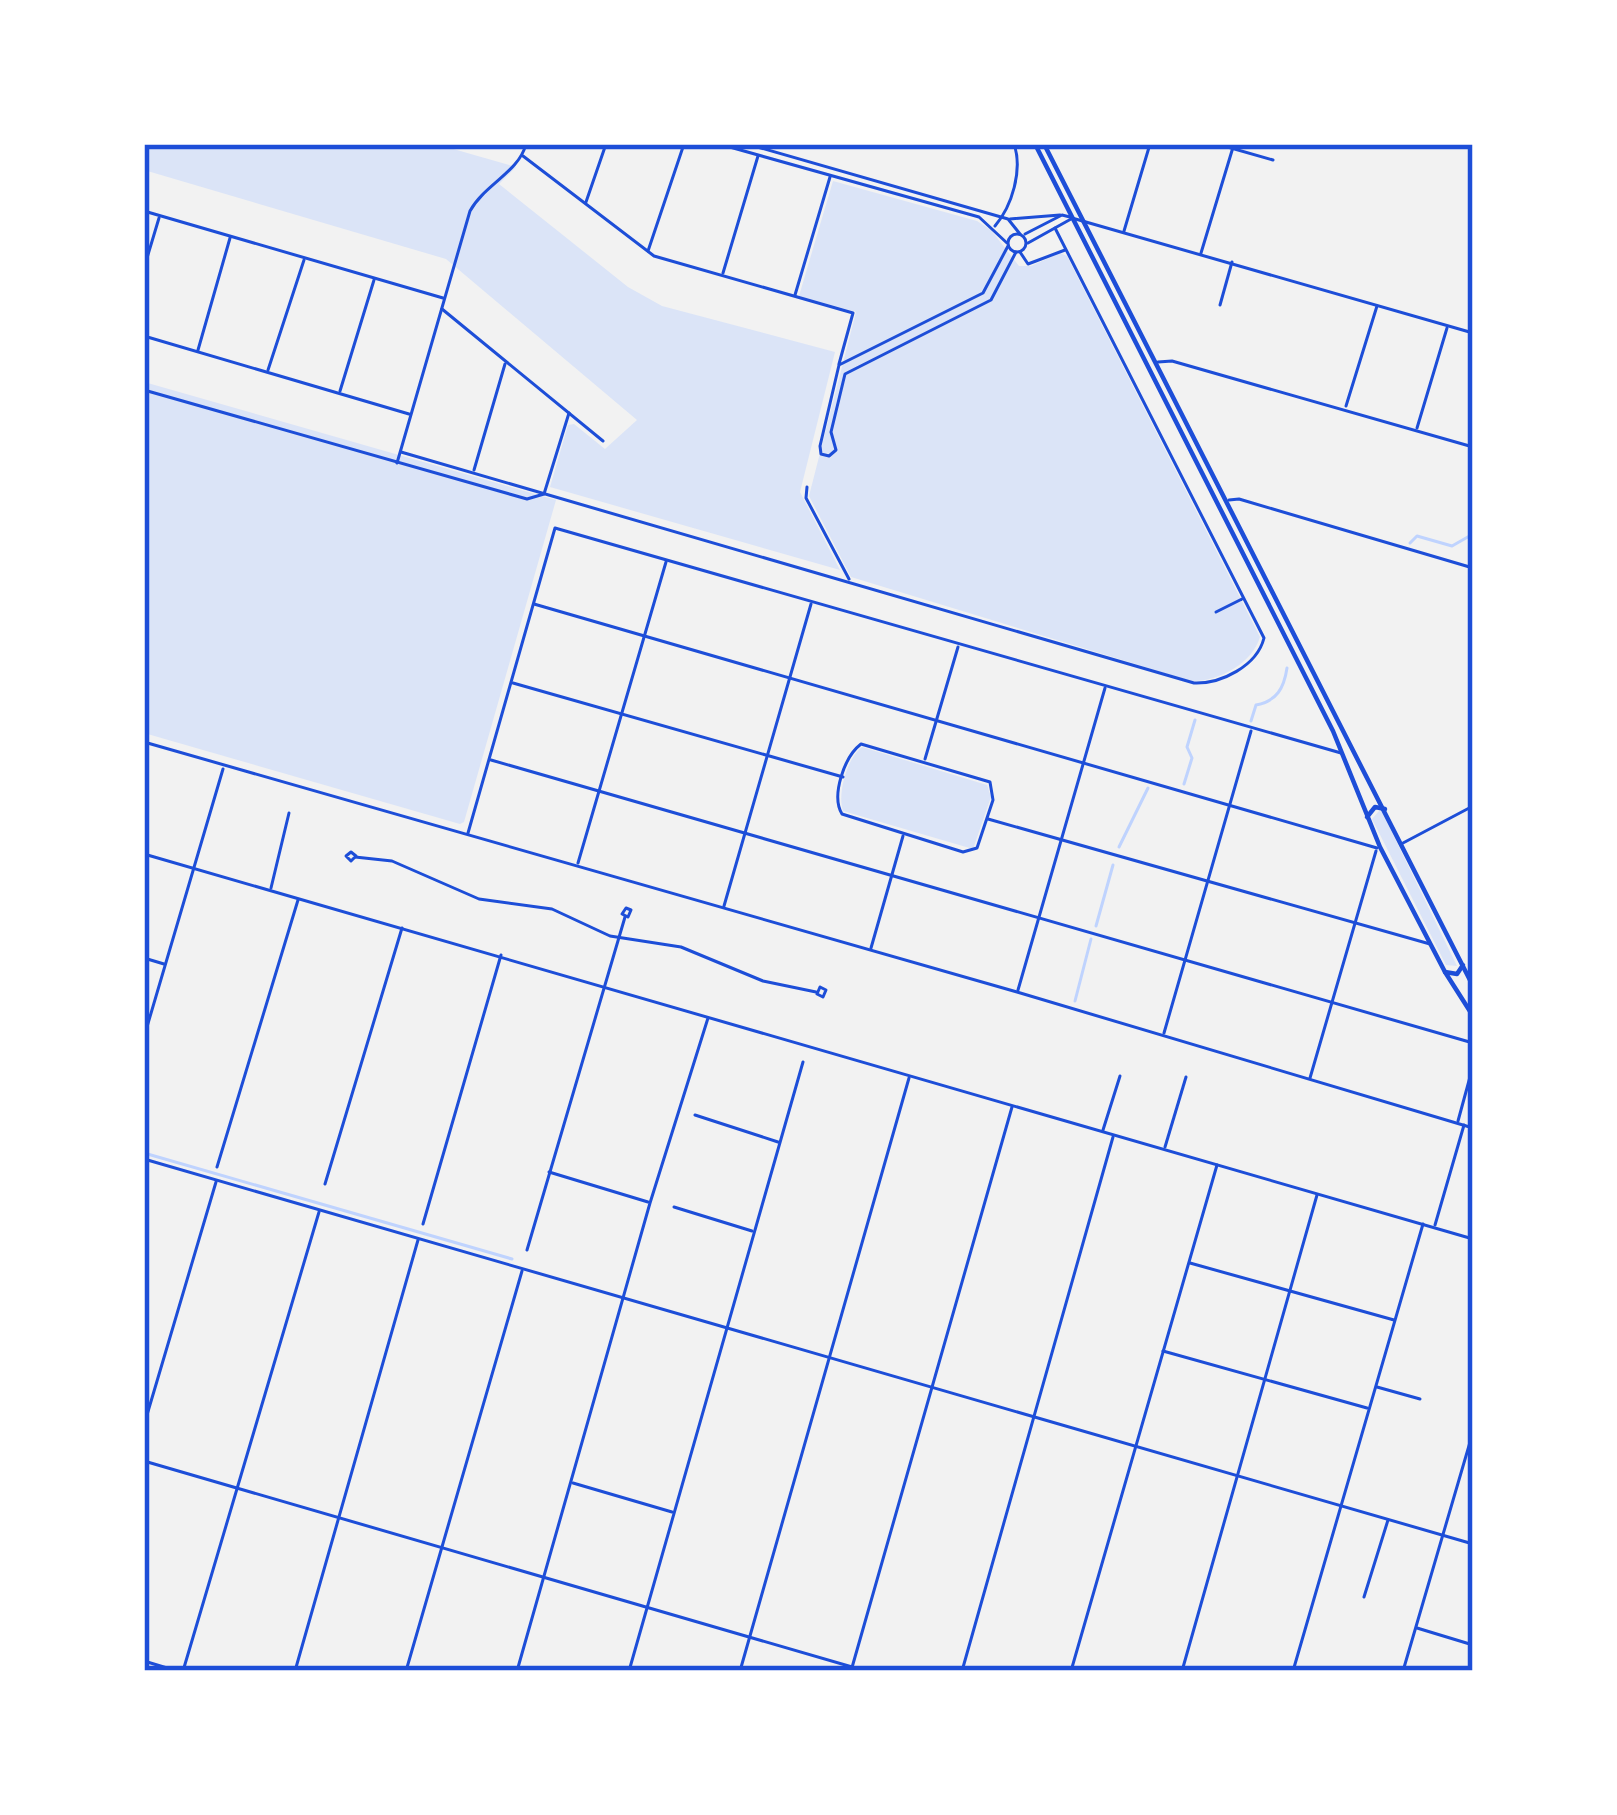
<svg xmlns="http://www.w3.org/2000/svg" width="1617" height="1815" font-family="'Archivo Narrow',sans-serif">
<rect width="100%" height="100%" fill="#f2f2f2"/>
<g fill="#dbe4f7">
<polygon points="144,144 436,144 516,167 499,184 628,287 662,306 835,352 800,492 840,570 550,487 568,425 574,424 605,449 637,420 446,259 144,170"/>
<path d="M833,181L977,221L991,230L1019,266H1031L1060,253L1067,256L1260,637C1252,664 1218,682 1191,681L851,577L809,496L856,312L799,296Z"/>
<polygon points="144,382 556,500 464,822 460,824 144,733"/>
<path d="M862,747L987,785L991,797L973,849L843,811C837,794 847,758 862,747Z"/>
<polygon points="1379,811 1382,812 1457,966 1446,965 1372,819"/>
</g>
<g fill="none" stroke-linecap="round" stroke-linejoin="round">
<g stroke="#bfd3fe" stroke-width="3">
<polyline points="1410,543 1417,536 1452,546 1473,534"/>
<path d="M1251,721L1256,705C1277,701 1284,688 1287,668"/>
<polyline points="1184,784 1192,758 1187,747 1195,720"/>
<polyline points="1119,847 1148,788"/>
<polyline points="1096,926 1113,865"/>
<polyline points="1075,1001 1091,939"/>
<polyline points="144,1153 512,1259"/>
</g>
<g stroke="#1d4ed8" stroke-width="3">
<polyline points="719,144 979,217 1007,243"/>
<polyline points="747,144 1008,219 1020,234"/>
<polyline points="1217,144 1273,160"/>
<polyline points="523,156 654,256 853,313 839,364"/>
<polyline points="586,202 606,144"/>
<polyline points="144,211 443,298"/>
<polyline points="1010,219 1060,215"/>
<path d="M995,226C1012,206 1023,170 1014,144"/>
<polyline points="1124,231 1150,144"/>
<circle cx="1017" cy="243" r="9"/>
<polyline points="1025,234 1062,215 1070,217"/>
<polyline points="1028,243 1071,219"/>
<polyline points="1008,246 983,293 839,365 820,446 821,454 829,456 836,450 831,432 845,374 991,300 1016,252"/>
<polyline points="648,251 684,144"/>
<polyline points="1020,252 1028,264 1065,250"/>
<polyline points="1201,253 1234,144"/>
<polyline points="144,268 159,218"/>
<polyline points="723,273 758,156"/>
<polyline points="795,295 830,177"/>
<polyline points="1220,305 1232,262"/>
<polyline points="442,309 603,441"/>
<polyline points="144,336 409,414"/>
<polyline points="198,350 230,238"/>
<polyline points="1158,362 1172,361 1473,447"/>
<polyline points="268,370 304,260"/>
<polyline points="144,390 527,499 544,494 569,413"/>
<polyline points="340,391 374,280"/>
<polyline points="1346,406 1377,306"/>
<polyline points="1417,428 1447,328"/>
<path d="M401,452L1194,683C1221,684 1257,666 1264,638L1055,228"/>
<path d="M397,463L470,211C484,185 519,172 526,144"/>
<polyline points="474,470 505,364"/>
<polyline points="807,487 806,498 849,579"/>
<polyline points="1229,500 1239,499 1473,568"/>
<polyline points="534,604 1377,848"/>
<polyline points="1216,612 1242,599"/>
<polyline points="513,683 843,777"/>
<polyline points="144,742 1017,992 1473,1128"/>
<path d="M861,744L990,782L993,800L977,848L963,852L842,814C831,796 844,757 861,744Z"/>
<polyline points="925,759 958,647"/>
<polyline points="491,760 1473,1043"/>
<polyline points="988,819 1430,944"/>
<polyline points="468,833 555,528 1341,753"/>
<polyline points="1403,843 1473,806"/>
<polygon points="351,852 356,856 351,861 346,856"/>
<polyline points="144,854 1473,1239"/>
<polyline points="355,857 392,861 479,899 552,909 610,936 681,947 763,981 816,992"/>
<polyline points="578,863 666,562"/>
<polyline points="271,888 289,813"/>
<polyline points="724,906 811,604"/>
<polygon points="626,908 631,910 628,917 622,914"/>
<polyline points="871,948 903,836"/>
<polyline points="144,958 164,964"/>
<polygon points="820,987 826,990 823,997 817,994"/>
<polyline points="1018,990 1105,688"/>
<polyline points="1164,1033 1251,731"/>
<polyline points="144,1037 223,769"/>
<polyline points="1310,1078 1376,851"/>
<polyline points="695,1115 778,1142"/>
<polyline points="1458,1121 1473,1066"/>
<polyline points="1103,1130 1120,1076"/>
<polyline points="1165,1147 1186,1077"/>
<polyline points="144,1159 1473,1544"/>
<polyline points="217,1167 298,900"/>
<polyline points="549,1172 648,1202"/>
<polyline points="325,1184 402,928"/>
<polyline points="674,1207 752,1231"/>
<polyline points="423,1224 501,955"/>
<polyline points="1435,1225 1464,1125"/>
<polyline points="527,1250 625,917"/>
<polyline points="1190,1263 1394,1320"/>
<polyline points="1163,1351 1367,1408"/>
<polyline points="1377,1387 1420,1399"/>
<polyline points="144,1425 216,1182"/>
<polyline points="573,1483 672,1512"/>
<polyline points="1364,1597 1388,1520"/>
<polyline points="1417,1628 1473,1645"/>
<polyline points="144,1661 177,1671"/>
<polyline points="183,1671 319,1212"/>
<polyline points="295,1671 418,1240"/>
<polyline points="406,1671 522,1271"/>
<polyline points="517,1671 650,1203 708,1018"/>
<polyline points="629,1671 803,1062"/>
<polyline points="740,1671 909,1078"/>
<polyline points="851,1671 1012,1107"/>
<polyline points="962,1671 1113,1137"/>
<polyline points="1071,1671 1217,1165"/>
<polyline points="1182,1671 1317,1195"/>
<polyline points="1293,1671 1423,1224"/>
<polyline points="1403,1671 1473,1432"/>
</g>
<g stroke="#1d4ed8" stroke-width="3">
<polyline points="1072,218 1473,333"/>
<polyline points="144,1461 866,1671"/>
</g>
<g stroke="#1d4ed8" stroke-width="4.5">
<polyline points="1035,144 1333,731 1380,847 1445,972 1473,1016"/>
<polyline points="1044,144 1473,986"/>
<polyline points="1367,817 1375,807 1385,809"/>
<polyline points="1445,972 1457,974 1463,965"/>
</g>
</g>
<rect width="1617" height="1815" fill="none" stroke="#ffffff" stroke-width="294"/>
<rect x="147" y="147" width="1323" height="1521" fill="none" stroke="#1d4ed8" stroke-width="4.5"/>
</svg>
